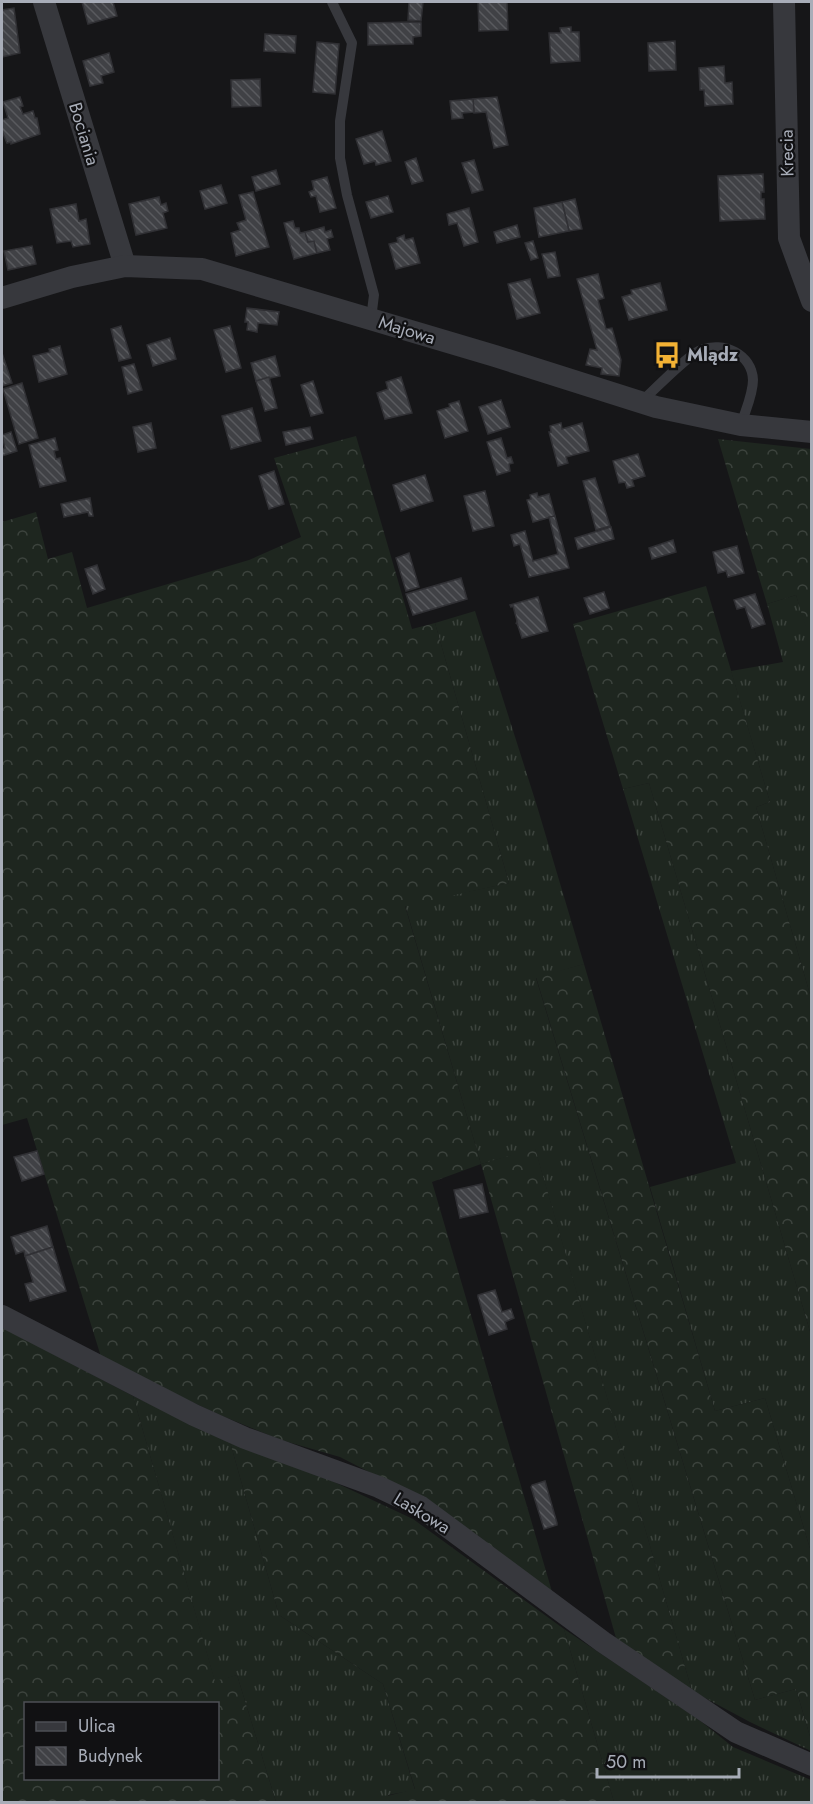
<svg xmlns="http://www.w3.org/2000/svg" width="813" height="1804" font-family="Jost,sans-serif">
<defs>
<pattern id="grass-tufts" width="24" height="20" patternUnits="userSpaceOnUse" patternTransform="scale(1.5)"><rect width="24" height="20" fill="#1e261f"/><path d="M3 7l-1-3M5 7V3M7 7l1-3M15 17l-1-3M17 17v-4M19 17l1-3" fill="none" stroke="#3c433d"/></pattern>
<pattern id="forest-crowns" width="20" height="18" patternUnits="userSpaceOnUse" patternTransform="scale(1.5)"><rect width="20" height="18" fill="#1e261f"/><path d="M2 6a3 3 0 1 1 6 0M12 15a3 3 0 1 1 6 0" fill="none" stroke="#3c433d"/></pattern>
<pattern id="building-back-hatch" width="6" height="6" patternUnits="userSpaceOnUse" patternTransform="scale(1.5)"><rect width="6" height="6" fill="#404145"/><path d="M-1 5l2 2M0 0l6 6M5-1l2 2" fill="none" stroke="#595a5e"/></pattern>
</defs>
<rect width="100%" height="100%" fill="#161618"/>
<g fill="url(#grass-tufts)">
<polygon points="796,595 812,645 811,998 756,807 770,802 731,671 783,662 767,604"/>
<polygon points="475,611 537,806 584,964 536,978 755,1700 796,1689 811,1740 811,1751 750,1722 692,1691 535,1149 481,1164 405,905 509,883 435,623"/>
<polygon points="649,783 811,1335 811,1552 765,1398 715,1411 650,1187 736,1163 623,789"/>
<polygon points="133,1396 230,1442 279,1615 383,1684 415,1790 388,1795 390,1802 276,1802 237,1675 215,1682"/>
<polygon points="564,1629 698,1719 733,1747 811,1780 811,1802 614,1802"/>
</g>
<g fill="url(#forest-crowns)" fill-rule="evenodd">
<polygon points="356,436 412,629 435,623 509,883 405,906 481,1164 535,1148 692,1691 616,1638 481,1164 432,1182 553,1595 412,1494 340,1457 281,1440 220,1415 102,1360 27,1118 2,1125 2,522 36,512 48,559 72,552 87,608 249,560 301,537 274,458"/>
<polygon points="718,439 811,449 811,645 796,595 767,604"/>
<polygon points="706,586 770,802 756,807 811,998 811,1335 649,783 623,789 573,624"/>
<polygon points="584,964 715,1411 765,1398 811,1552 811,1740 796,1689 755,1700 536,977"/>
<path d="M2,1327L133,1396L215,1681L237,1675L276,1802H2ZM26,1704H218V1778H26Z"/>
<polygon points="230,1442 317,1474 413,1519 564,1629 614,1802 390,1802 387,1796 415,1789 383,1684 279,1615"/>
</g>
<g fill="url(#building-back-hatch)" stroke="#303034" stroke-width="1.5">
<polygon points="82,2 113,2 117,16 88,24"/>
<polygon points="409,2 423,2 421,21 408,20"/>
<polygon points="478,2 507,2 508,30 479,31"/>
<polygon points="14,8 20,53 2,57 2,10"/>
<polygon points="413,22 421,23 421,36 413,37 413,44 368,45 368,23"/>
<polygon points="571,27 571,32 579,32 580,61 551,63 549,33 561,33 560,28"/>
<polygon points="265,34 296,36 295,53 264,51"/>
<polygon points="675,41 676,70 649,71 648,43"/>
<polygon points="317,42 339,44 335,94 313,92"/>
<polygon points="109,53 114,72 101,76 103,83 90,86 83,61"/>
<polygon points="724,66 725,83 732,82 733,104 705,106 704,90 700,90 699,68"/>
<polygon points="260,79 261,106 232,107 231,80"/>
<polygon points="20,97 23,106 20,107 23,114 33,111 35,118 37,118 40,134 11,144 11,142 7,143 2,131 2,120 8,118 3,102"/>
<polygon points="497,97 508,145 494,148 486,112 474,113 473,99"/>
<polygon points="473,99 474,112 462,113 463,118 452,119 450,101"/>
<polygon points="382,131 391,161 376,165 375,161 364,164 356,139"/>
<polygon points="416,158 423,181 412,184 405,162"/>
<polygon points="474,160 483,190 472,193 462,163"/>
<polygon points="276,170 280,184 256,191 252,177"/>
<polygon points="763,174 764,192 761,192 761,199 764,199 765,219 720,221 718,176"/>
<polygon points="327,177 336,208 320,212 316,196 311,197 309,192 314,190 312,181"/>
<polygon points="221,185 227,203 205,209 200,191"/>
<polygon points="253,192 269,247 236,256 231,233 240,230 237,223 246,220 239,195"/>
<polygon points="388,196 393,212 371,218 366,202"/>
<polygon points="159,197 161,205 166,203 168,211 163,213 167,228 136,235 129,204"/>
<polygon points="575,199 582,229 569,231 562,202"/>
<polygon points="562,202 569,231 539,237 534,208"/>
<polygon points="76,204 79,221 86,219 90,244 73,247 71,241 57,243 50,209"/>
<polygon points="469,208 478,242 464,246 457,223 449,225 447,214"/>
<polygon points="293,221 295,228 299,228 300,233 305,232 308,242 314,241 317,253 294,259 284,223"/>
<polygon points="517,225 520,237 497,243 494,232"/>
<polygon points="324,227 325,232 331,230 333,237 327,239 330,250 317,253 314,241 308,242 305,232"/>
<polygon points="404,235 405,240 413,238 420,263 396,269 389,244 398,242 397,238"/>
<polygon points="533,241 538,258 531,260 525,243"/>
<polygon points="32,246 36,264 8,270 4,251"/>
<polygon points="555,252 560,276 548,278 542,254"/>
<polygon points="598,274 604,298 598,300 606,329 612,328 621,360 619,376 601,374 602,368 586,365 590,349 597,350 577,279"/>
<polygon points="530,279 540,313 517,319 508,284"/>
<polygon points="660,283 667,310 629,320 622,297 632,294 631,290"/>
<polygon points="247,308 279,312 277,325 258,323 257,332 247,330 248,322 245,322"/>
<polygon points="121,326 131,358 119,361 111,329"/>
<polygon points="230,326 241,368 226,372 214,330"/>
<polygon points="170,338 176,359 153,366 147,345"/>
<polygon points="60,346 67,374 39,382 33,356 50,352 49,349"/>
<polygon points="2,353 12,383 2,386"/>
<polygon points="275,356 280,376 256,381 251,363"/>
<polygon points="134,364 142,390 128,394 122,367"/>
<polygon points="269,377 277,408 265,411 256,381"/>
<polygon points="401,377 412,413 385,419 377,393 388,389 386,382"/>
<polygon points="313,381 323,413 311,416 301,385"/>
<polygon points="22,383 38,438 19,444 3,389"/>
<polygon points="501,400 510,427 488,434 479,407"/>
<polygon points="459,401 468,431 445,438 437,411 450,407 449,404"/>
<polygon points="252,408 261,441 231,449 222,416"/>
<polygon points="151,423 156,448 138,452 133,427"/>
<polygon points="561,423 562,429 582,423 589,451 566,457 568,463 558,466 549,432 551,432 550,426"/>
<polygon points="310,427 313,439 286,445 283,432"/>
<polygon points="11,432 17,451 2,456 2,449 5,448 2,435"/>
<polygon points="55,438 58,450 54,451 56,459 60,458 66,481 40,487 29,445"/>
<polygon points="501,438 507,458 511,457 513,463 509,464 510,471 497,475 487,442"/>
<polygon points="638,454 645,476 632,480 634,486 627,488 625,482 619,483 613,461"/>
<polygon points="274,471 284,504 269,509 259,476"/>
<polygon points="425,475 433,501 401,511 393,485"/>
<polygon points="595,478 610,526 596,530 583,481"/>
<polygon points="485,491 494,526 473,531 464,496"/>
<polygon points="537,493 538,497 549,494 555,516 533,522 527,500 531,499 530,495"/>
<polygon points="90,498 93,516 89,516 88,512 64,517 61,504"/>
<polygon points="555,516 569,568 529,577 520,544 514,546 511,535 525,531 533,561 558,554 549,517"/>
<polygon points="611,527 614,539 578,549 575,538"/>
<polygon points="673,540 676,552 652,559 649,548"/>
<polygon points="737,546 744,573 728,577 726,571 718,573 713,552"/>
<polygon points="409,553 419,587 406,591 396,558"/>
<polygon points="97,565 105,589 93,594 85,569"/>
<polygon points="461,578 467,599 413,615 406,594"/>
<polygon points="604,592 609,608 590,614 584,598"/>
<polygon points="755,594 765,624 752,628 745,607 737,609 734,600"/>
<polygon points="538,597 548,631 522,638 517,623 516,624 517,621 513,606 511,607 510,605"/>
<polygon points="37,1151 44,1174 22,1181 14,1157"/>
<polygon points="482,1184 488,1212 460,1218 454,1190"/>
<polygon points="47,1226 53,1247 25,1256 24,1251 16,1254 11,1237"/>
<polygon points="53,1247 66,1291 30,1301 25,1284 33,1282 25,1256"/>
<polygon points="495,1290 502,1312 511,1309 514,1318 505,1322 507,1329 489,1335 478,1297 478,1295"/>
<polygon points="545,1481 557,1523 557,1525 544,1529 531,1487 532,1485"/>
</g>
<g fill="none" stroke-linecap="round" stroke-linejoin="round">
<g stroke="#37383d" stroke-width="10">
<polyline points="332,2 352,43 340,121 340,158 347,195 374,295 371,319"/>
<path d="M641,402C653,391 689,354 701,350C723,341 752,354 753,380C753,395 745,411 741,425"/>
</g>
<g stroke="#37383d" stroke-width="22">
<polyline points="44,2 125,266"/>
<polyline points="784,2 789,238 812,301"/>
<polyline points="2,298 72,277 125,266 202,269 495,356 656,407 741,425 812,432"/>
<polyline points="2,1316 194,1415 245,1438 379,1487 421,1507 603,1642 736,1732 812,1765"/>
</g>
</g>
<defs>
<symbol id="bus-bare" viewBox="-9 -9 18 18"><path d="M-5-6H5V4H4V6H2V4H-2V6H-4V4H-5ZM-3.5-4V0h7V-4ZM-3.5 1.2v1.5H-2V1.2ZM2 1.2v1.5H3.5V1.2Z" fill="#f2b134" stroke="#111113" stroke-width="2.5" paint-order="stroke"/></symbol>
</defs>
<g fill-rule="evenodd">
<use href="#bus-bare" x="648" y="336" width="38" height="38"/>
</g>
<g text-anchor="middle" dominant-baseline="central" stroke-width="4.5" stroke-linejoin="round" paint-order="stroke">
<g font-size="18" fill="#a8adb8" stroke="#111113">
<text transform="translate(84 134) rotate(73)">Bociania</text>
<text transform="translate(787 153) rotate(-91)">Krecia</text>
<text transform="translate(407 330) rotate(17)">Majowa</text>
<text transform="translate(422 1513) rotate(31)">Laskowa</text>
</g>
<g font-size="18" font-weight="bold" fill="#a8adb8" stroke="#111113" text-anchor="start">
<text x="687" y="355">Mlądz</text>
</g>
</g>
<rect width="813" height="1804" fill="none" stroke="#a8adb8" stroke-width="6"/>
<rect x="24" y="1702" width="195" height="78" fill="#111113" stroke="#4d4f55" stroke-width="1.5"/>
<rect x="36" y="1722" width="30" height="9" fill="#37383d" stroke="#4d4f55" stroke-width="1.5"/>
<text x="78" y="1732" font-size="18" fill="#a8adb8">Ulica</text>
<rect x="36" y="1747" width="30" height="18" fill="url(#building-back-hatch)" stroke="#4d4f55" stroke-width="1.5"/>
<text x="78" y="1762" font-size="18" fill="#a8adb8">Budynek</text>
<path d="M597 1768v9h142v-9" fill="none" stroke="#a8adb8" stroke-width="3"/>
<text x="606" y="1768" font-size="18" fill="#a8adb8" stroke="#111113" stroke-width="4.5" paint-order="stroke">50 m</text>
</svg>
